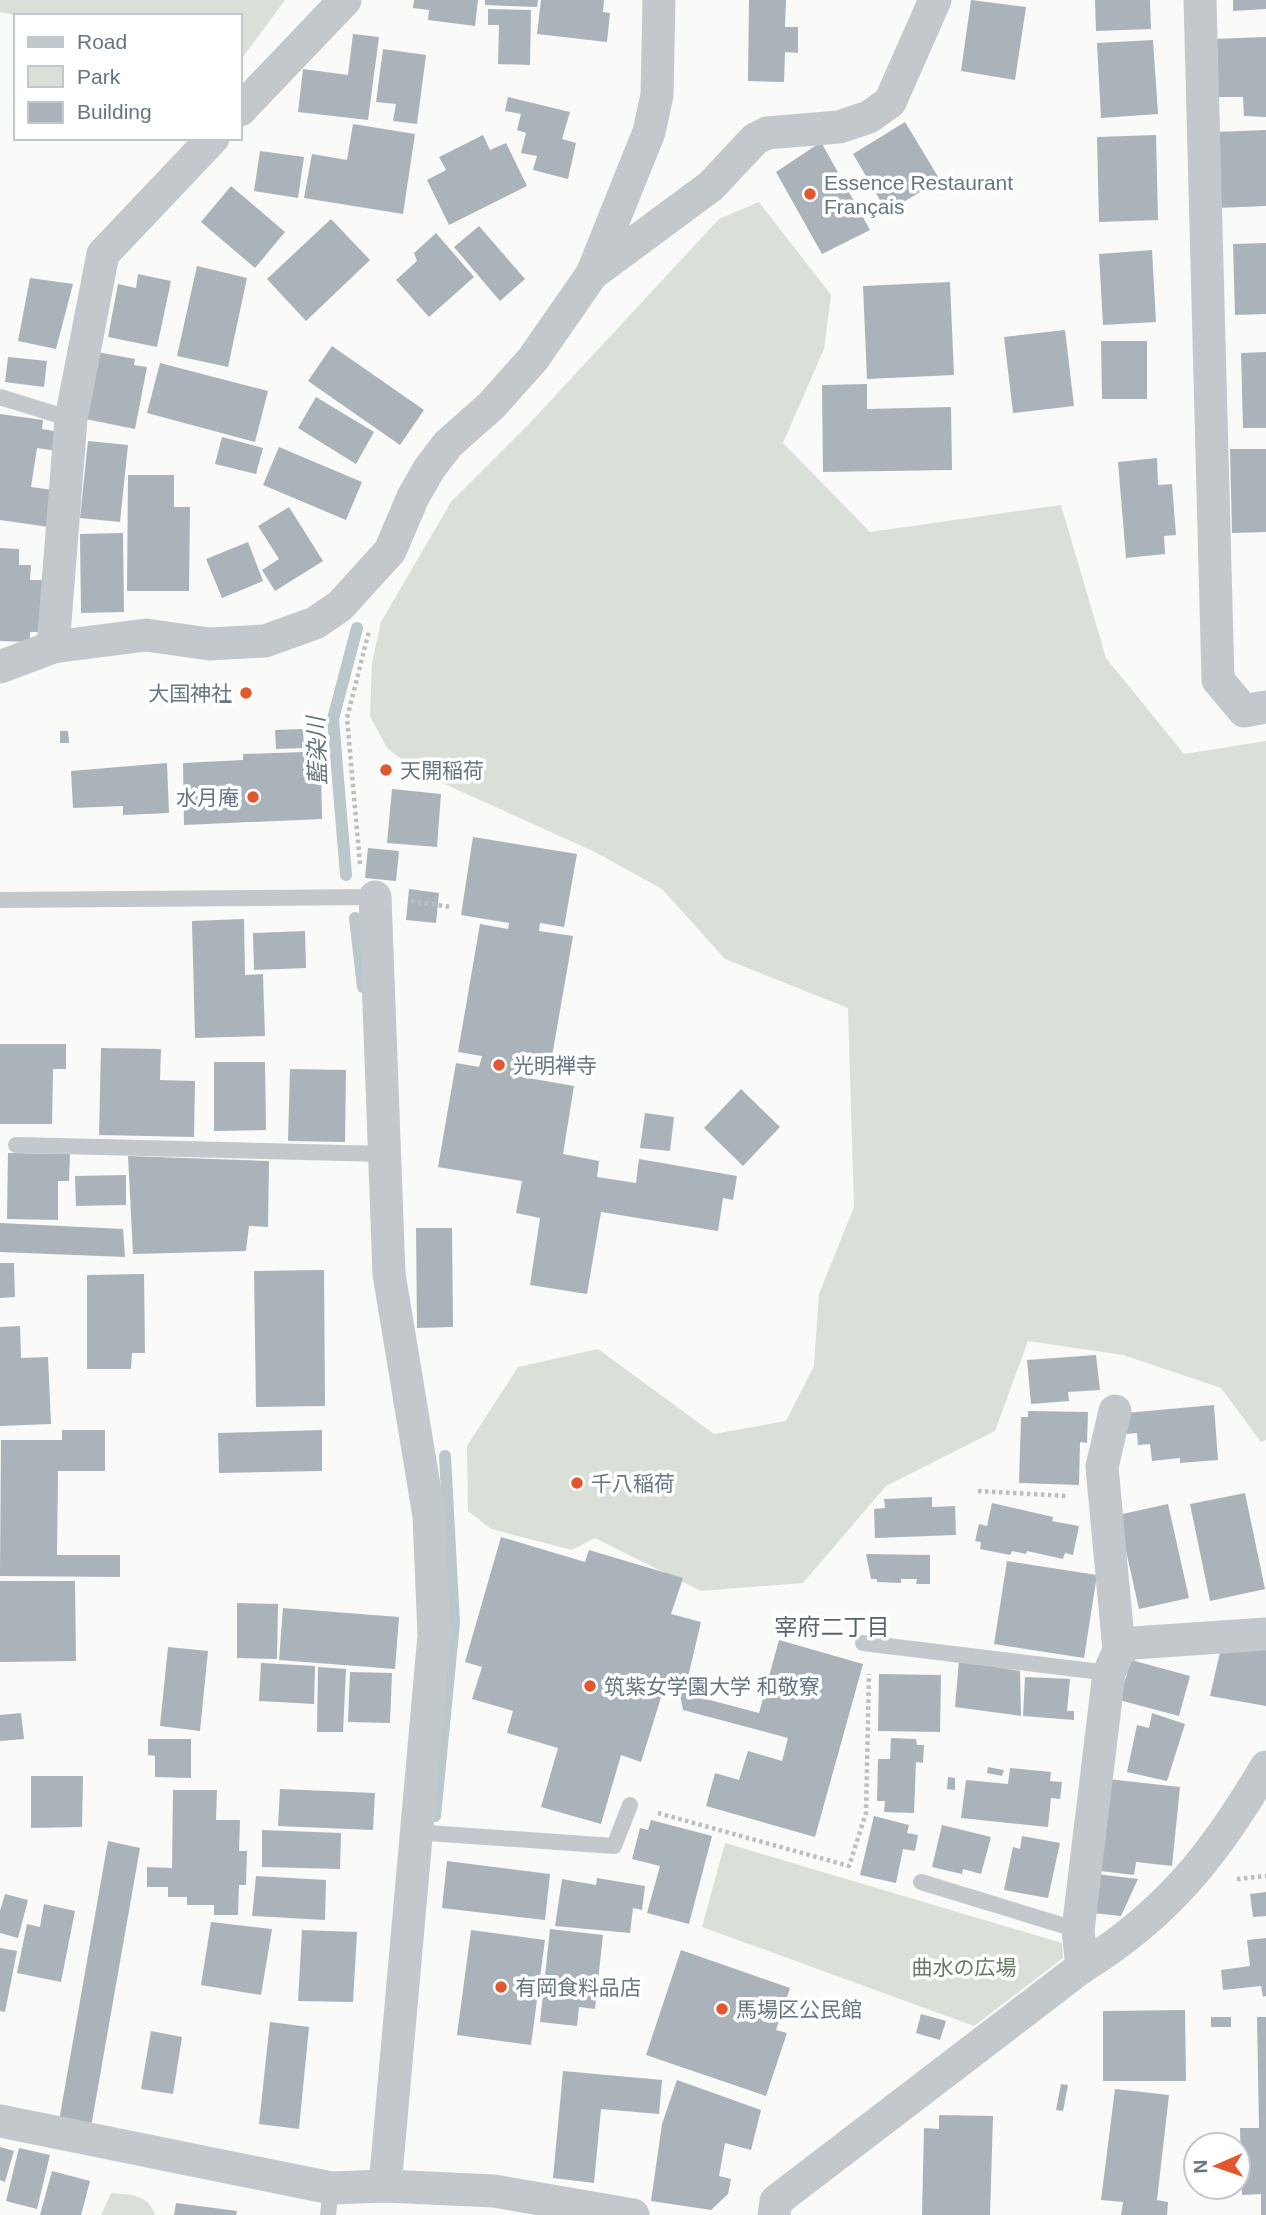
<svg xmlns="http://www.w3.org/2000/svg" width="1266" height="2215" font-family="Helvetica,'Noto Sans JP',sans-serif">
<rect width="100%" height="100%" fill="#fafaf8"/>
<g fill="#dadfd7">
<polygon points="0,0 285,0 240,61 240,16 19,16 0,12"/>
<polygon points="759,202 831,295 824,349 783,443 870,532 1061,505 1106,658 1184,754 1266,741 1266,1440 1261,1442 1221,1388 1123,1355 1028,1341 995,1431 886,1486 803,1583 701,1591 595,1538 572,1550 491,1529 468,1511 467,1446 518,1367 598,1349 714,1434 786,1421 814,1366 819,1294 854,1207 848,1008 725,959 662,889 595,852 418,772 387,748 370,716 372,663 381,622 451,502 528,425 719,219"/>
<polygon points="725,1843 1062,1943 1063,1958 974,2026 702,1927"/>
<path d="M111,2193C131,2195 148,2194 155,2215H101Z"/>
</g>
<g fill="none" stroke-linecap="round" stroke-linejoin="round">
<g stroke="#bbc7cb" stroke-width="12">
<polyline points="346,875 333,719 357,628"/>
<polyline points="355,918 363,987"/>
<polyline points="435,1816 454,1623 445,1456"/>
</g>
</g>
<g fill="#aab3b9">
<polygon points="414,0 478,0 475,26 428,20 429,10 413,8"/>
<polygon points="485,0 538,0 537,7 485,5"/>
<polygon points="541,0 604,0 603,12 610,13 607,42 537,34"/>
<polygon points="749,0 786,0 785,27 798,27 798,53 785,52 784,82 748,81"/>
<polygon points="971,0 1026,7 1015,80 961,71"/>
<polygon points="1095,0 1150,0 1151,29 1096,31"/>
<polygon points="1233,0 1266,0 1266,9 1233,11"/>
<polygon points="488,9 531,10 530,65 498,64 499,25 488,25"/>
<polygon points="353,34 379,37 368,120 298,112 303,69 348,75"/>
<polygon points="1266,37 1266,117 1244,116 1243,97 1215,97 1212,39"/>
<polygon points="1153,40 1158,114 1101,118 1097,43"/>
<polygon points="383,49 426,55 417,124 393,121 396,104 376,102"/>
<polygon points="508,97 570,112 562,139 576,143 568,179 533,170 537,156 521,153 526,133 517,130 521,114 505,111"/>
<polygon points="905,122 940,180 887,212 853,154"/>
<polygon points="353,124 415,134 403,214 304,198 312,154 347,160"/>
<polygon points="1266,130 1266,206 1217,208 1215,132"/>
<polygon points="483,135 490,150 506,143 527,186 449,225 427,180 446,170 439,157"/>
<polygon points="1156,135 1158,220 1099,222 1097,137"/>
<polygon points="821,142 870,230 822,254 776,172"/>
<polygon points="260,151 304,157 298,198 254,191"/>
<polygon points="231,186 285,232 255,268 201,222"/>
<polygon points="331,219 370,260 306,321 267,279"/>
<polygon points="479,226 525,279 500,301 454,247"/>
<polygon points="436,233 474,277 429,317 396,280 417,261 414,253"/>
<polygon points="1266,243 1266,314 1235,315 1233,244"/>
<polygon points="1152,250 1156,322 1103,325 1099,254"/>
<polygon points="197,266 247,278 228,367 177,356"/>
<polygon points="138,274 171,281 157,347 108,337 118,284 136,288"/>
<polygon points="30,278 73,284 56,349 18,341"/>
<polygon points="950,282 954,375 867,379 863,286"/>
<polygon points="1065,330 1074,406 1013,413 1004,337"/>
<polygon points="1101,341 1147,341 1147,399 1102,399"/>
<polygon points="332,346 424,410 400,445 308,381"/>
<polygon points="92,351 135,359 134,365 147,367 135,429 80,418"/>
<polygon points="1266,352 1266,428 1243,428 1241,353"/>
<polygon points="8,357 47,361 44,387 5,382"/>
<polygon points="160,363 268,391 255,442 147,413"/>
<polygon points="867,384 867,409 951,407 952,470 823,472 822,385"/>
<polygon points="316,397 374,432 356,464 298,428"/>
<polygon points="0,414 43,420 42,429 60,432 57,451 37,448 31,487 54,490 49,527 0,520"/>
<polygon points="222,437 263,448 256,474 215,464"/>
<polygon points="88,441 128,445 120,522 80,518"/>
<polygon points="279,447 362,482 346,520 263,485"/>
<polygon points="1230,449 1266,449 1266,532 1232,533"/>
<polygon points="1157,458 1158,485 1172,484 1176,535 1164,536 1165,554 1126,558 1118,462"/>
<polygon points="128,475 174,475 174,507 190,507 189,591 127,591"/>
<polygon points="289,507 323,561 275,591 262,570 279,559 258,526"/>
<polygon points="123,533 124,612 81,613 80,534"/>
<polygon points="248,542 263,581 222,598 206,559"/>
<polygon points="0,548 19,549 19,565 31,565 30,580 46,580 43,632 30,632 30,642 0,641"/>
<polygon points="303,729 304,748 276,749 275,730"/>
<polygon points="60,731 68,731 69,743 60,743"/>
<polygon points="304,752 306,774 321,773 322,819 184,825 183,763 243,760 243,754"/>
<polygon points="167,763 169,813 123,815 123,806 73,808 71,771"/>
<polygon points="392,789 441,794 437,847 387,843"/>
<polygon points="473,837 577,854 564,927 540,923 539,931 573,936 551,1062 520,1057 517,1076 574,1086 563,1154 599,1161 597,1177 636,1183 639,1159 737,1176 733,1200 723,1198 718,1231 601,1212 587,1294 530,1285 540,1218 516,1213 522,1181 438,1167 456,1063 479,1067 482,1056 458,1052 480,924 508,929 509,923 461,915"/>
<polygon points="368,848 399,851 396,881 365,878"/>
<polygon points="409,889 439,893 436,923 406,920"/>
<polygon points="244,919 245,975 263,974 265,1036 195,1038 192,921"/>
<polygon points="305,931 306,968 254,970 253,933"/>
<polygon points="0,1044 66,1044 66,1069 53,1069 52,1124 0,1124"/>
<polygon points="101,1048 161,1049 160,1080 195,1081 194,1137 99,1135"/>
<polygon points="214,1062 265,1062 266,1130 214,1131"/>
<polygon points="290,1069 346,1070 345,1142 288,1141"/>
<polygon points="741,1089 780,1127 743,1166 704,1128"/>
<polygon points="645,1113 674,1117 670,1151 640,1148"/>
<polygon points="8,1153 70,1154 69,1181 58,1181 58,1220 7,1219"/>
<polygon points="128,1156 269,1161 268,1227 249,1226 246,1251 133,1254"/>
<polygon points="126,1175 126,1205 76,1206 75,1176"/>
<polygon points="0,1223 123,1229 125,1257 0,1252"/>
<polygon points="416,1228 452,1228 453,1327 417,1328"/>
<polygon points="0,1263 14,1263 15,1297 0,1298"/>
<polygon points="324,1270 325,1406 256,1407 254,1271"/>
<polygon points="144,1274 145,1353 132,1353 131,1369 87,1369 87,1275"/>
<polygon points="20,1326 21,1358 48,1357 51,1424 0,1426 0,1327"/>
<polygon points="1096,1355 1100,1390 1068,1392 1069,1401 1031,1404 1027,1360"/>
<polygon points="1214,1405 1218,1460 1180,1463 1180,1458 1152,1461 1150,1444 1138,1445 1137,1433 1127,1434 1125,1413"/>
<polygon points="1028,1411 1088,1412 1087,1443 1080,1442 1079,1485 1019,1483 1021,1417 1028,1417"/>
<polygon points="62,1430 105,1430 105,1471 58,1471 57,1555 120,1555 120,1577 0,1576 1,1440 62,1440"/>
<polygon points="322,1430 322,1471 219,1473 218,1433"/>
<polygon points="1245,1493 1265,1589 1210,1601 1190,1504"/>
<polygon points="932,1497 932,1507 955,1506 956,1535 875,1538 874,1509 885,1508 884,1499"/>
<polygon points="992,1503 1053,1517 1052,1521 1079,1526 1073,1555 1065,1553 1063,1559 1027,1551 1026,1554 1012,1551 1010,1555 980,1549 981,1542 975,1541 979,1524 987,1526"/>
<polygon points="1168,1504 1189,1598 1139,1609 1118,1515"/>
<polygon points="501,1537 585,1562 589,1550 683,1578 671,1614 701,1622 688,1677 703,1685 706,1699 759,1713 779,1640 863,1664 815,1837 706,1806 715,1773 739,1780 748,1751 782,1761 788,1738 683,1710 680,1695 664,1688 641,1762 621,1755 601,1824 541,1807 558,1748 507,1733 513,1711 472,1699 482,1667 465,1662"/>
<polygon points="866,1554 930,1555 930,1584 916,1584 917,1579 901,1579 901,1583 877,1582 877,1579 871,1579"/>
<polygon points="1007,1561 1097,1575 1084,1658 994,1644"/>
<polygon points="0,1581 75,1581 76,1661 0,1662"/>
<polygon points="237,1603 278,1604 277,1659 237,1658"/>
<polygon points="283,1608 399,1617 395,1669 279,1660"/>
<polygon points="1266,1644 1266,1706 1210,1696 1221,1648"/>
<polygon points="168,1647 208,1651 200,1731 160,1726"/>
<polygon points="959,1660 1020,1671 1021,1716 955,1707"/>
<polygon points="1131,1660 1190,1676 1179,1716 1119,1700"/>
<polygon points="261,1663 315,1666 314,1704 259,1701"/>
<polygon points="318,1667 346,1669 343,1732 317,1732"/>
<polygon points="350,1672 392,1673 390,1723 348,1722"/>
<polygon points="879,1674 941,1675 940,1732 878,1731"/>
<polygon points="1025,1677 1070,1679 1067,1711 1074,1711 1074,1720 1023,1716"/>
<polygon points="21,1713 24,1739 0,1741 0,1715"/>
<polygon points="1152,1713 1185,1724 1167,1781 1127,1772 1137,1725 1149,1728"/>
<polygon points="891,1738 916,1739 917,1745 924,1745 923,1763 916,1762 914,1813 884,1812 885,1801 877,1801 878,1759 890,1759"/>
<polygon points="148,1739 191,1739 191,1778 155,1777 155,1756 148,1755"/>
<polygon points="988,1767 1004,1770 1002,1776 987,1773"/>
<polygon points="1010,1768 1051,1772 1050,1781 1062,1782 1060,1799 1051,1798 1048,1827 961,1818 966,1780 1008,1784"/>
<polygon points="31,1776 83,1776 82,1827 31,1828"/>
<polygon points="948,1777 955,1778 955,1790 947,1789"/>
<polygon points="1108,1779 1180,1787 1172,1866 1136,1862 1134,1875 1100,1871"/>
<polygon points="280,1789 375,1793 373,1830 278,1826"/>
<polygon points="173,1790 217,1790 216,1820 240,1820 239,1851 247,1851 246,1885 239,1885 238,1915 214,1915 214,1905 187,1905 187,1897 168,1897 168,1887 147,1887 147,1867 172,1868"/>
<polygon points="874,1816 909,1825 907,1833 918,1835 915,1851 903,1849 896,1883 860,1875"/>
<polygon points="651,1820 712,1836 689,1924 647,1913 660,1866 632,1859 640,1828 648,1830"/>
<polygon points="942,1825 991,1837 981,1874 963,1869 962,1874 932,1867"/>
<polygon points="262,1830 341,1833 340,1869 262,1867"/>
<polygon points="1022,1836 1060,1843 1048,1898 1004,1890 1013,1847 1020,1849"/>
<polygon points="108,1841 140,1848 91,2127 59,2121"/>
<polygon points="447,1861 550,1874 545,1920 442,1908"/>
<polygon points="1096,1874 1138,1879 1121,1916 1093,1913"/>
<polygon points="256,1876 326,1880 325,1920 252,1916"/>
<polygon points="597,1878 645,1886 642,1910 633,1908 630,1933 555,1926 562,1879 596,1885"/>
<polygon points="1266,1892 1266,1916 1253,1917 1250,1894"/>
<polygon points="5,1894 28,1900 18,1938 0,1933 0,1911"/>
<polygon points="44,1904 75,1911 61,1982 17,1973 27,1924 40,1927"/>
<polygon points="211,1922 272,1929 261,1995 201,1985"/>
<polygon points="550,1929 603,1935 595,2009 579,2007 577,2026 540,2022"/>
<polygon points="302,1930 357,1932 353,2002 298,2001"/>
<polygon points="471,1930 545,1940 531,2045 457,2035"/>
<polygon points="1266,1938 1266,1996 1263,1997 1261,1986 1223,1990 1221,1970 1250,1966 1247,1940"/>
<polygon points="0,1948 17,1951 5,2012 0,2011"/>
<polygon points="681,1950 790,1988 776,2030 787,2033 766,2096 646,2055"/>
<polygon points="1185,2010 1186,2081 1103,2081 1103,2011"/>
<polygon points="921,2014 946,2021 940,2040 916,2033"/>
<rect x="1211" y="2017" width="20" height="10"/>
<polygon points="1257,2017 1266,2017 1266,2215 1261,2215 1261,2194 1242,2195 1240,2128 1259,2128"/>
<polygon points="270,2022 309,2027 299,2129 259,2124"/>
<polygon points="151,2031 182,2037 173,2094 141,2089"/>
<polygon points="563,2071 662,2080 659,2114 601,2109 594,2183 553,2178"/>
<polygon points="677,2080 761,2110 751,2150 725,2143 719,2176 731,2179 728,2194 711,2210 651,2201 662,2124"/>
<polygon points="1061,2084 1068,2085 1063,2111 1056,2110"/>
<polygon points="1115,2089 1169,2095 1157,2200 1168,2202 1167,2215 1121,2215 1123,2202 1101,2200"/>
<polygon points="939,2115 993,2116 990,2215 922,2215 924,2128 939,2129"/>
<polygon points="0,2147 14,2151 5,2182 0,2180"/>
<polygon points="19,2148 50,2155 37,2209 6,2201"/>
<polygon points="52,2171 90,2181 81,2215 40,2215"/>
<polygon points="176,2203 237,2211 236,2215 174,2215"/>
</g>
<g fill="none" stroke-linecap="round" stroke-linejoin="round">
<g stroke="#bbbfc2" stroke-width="4.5" stroke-dasharray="3.5 3.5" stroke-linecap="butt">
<polyline points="360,864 347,718 369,631"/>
<polyline points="411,901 451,907"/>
<polyline points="978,1491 1067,1496"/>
<polyline points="658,1813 849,1866 866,1813 869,1674"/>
<polyline points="1237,1879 1266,1876"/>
</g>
<g stroke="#c3c8cc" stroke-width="16">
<polyline points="0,397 71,419"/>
<polyline points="0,900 375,897"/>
<polyline points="16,1145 385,1154"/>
<polyline points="863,1643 1109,1673"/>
<polyline points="414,1832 614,1846 630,1805"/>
<polyline points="921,1882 1078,1930"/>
<polyline points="328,2215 331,2188"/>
</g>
<g stroke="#c3c8cc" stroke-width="33">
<polyline points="1200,0 1218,680 1244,711 1266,707"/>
<polyline points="240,110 345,0"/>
<polyline points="592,274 711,186 755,139 767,133 839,127 869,117 890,102 935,0"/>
<polyline points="53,647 71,419 103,254 213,138"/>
<polyline points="0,667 53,647 146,635 209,644 265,641 315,623 340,606 390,551 413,497 429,469 448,444 491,406 533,359 592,274 649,132 657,95 659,0"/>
<polyline points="375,897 389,1274 429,1516 434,1635 385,2186"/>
<polyline points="1115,1411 1102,1467 1119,1650"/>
<polyline points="1082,1967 1078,1930 1109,1673 1119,1650 1133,1643 1266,1634"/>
<polyline points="0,2121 331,2188 385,2186 494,2191 633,2215"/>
<path d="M774,2215L776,2201L1082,1967C1168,1914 1216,1852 1266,1767"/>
</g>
</g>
<g fill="#e4572e" stroke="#fff" stroke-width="2.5">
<circle cx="810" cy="194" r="7"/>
<circle cx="246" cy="693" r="7"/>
<circle cx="386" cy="770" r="7"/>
<circle cx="253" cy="797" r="7"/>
<circle cx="499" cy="1065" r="7"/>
<circle cx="577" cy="1483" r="7"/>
<circle cx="590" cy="1686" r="7"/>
<circle cx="501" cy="1987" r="7"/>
<circle cx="722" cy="2009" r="7"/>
</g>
<g text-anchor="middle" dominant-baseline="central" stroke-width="7" stroke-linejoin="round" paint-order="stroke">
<g font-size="21" fill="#657683" stroke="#fff" text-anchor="start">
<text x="824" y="182">Essence Restaurant<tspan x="824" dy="24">Français</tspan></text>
<text x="232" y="693" text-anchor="end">大国神社</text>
<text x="400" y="770">天開稲荷</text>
<text x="239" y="797" text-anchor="end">水月庵</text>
<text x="513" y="1065">光明禅寺</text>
<text x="591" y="1483">千八稲荷</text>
<text x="604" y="1686">筑紫女学園大学 和敬寮</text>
<text x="515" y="1987">有岡食料品店</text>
<text x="736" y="2009">馬場区公民館</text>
</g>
<g font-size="21" fill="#687a64" stroke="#fff">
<text x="964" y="1967">曲水の広場</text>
</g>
<g font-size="23" font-style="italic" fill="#60757c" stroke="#fff">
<text transform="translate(317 751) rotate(-92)">藍染川</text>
</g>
<g font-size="23" fill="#57646e" stroke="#fff">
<text x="832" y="1627">宰府二丁目</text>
</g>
</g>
<rect x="14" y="14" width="228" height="126" fill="#ffffff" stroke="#c1c8cd" stroke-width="2"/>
<rect x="28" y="37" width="35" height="10" fill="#c3c8cc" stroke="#c1c8cd" stroke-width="2"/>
<text x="77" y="49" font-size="21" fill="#657683">Road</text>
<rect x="28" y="66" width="35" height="21" fill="#dadfd7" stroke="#c1c8cd" stroke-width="2"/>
<text x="77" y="84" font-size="21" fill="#657683">Park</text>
<rect x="28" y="102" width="35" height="21" fill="#aab3b9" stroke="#c1c8cd" stroke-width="2"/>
<text x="77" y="119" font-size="21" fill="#657683">Building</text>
<g transform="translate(1217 2166) rotate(268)"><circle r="33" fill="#ffffff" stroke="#c1c8cd" stroke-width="2"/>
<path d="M0-5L12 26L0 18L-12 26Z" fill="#e4572e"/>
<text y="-10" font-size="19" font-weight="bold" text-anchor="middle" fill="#657683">N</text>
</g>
</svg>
